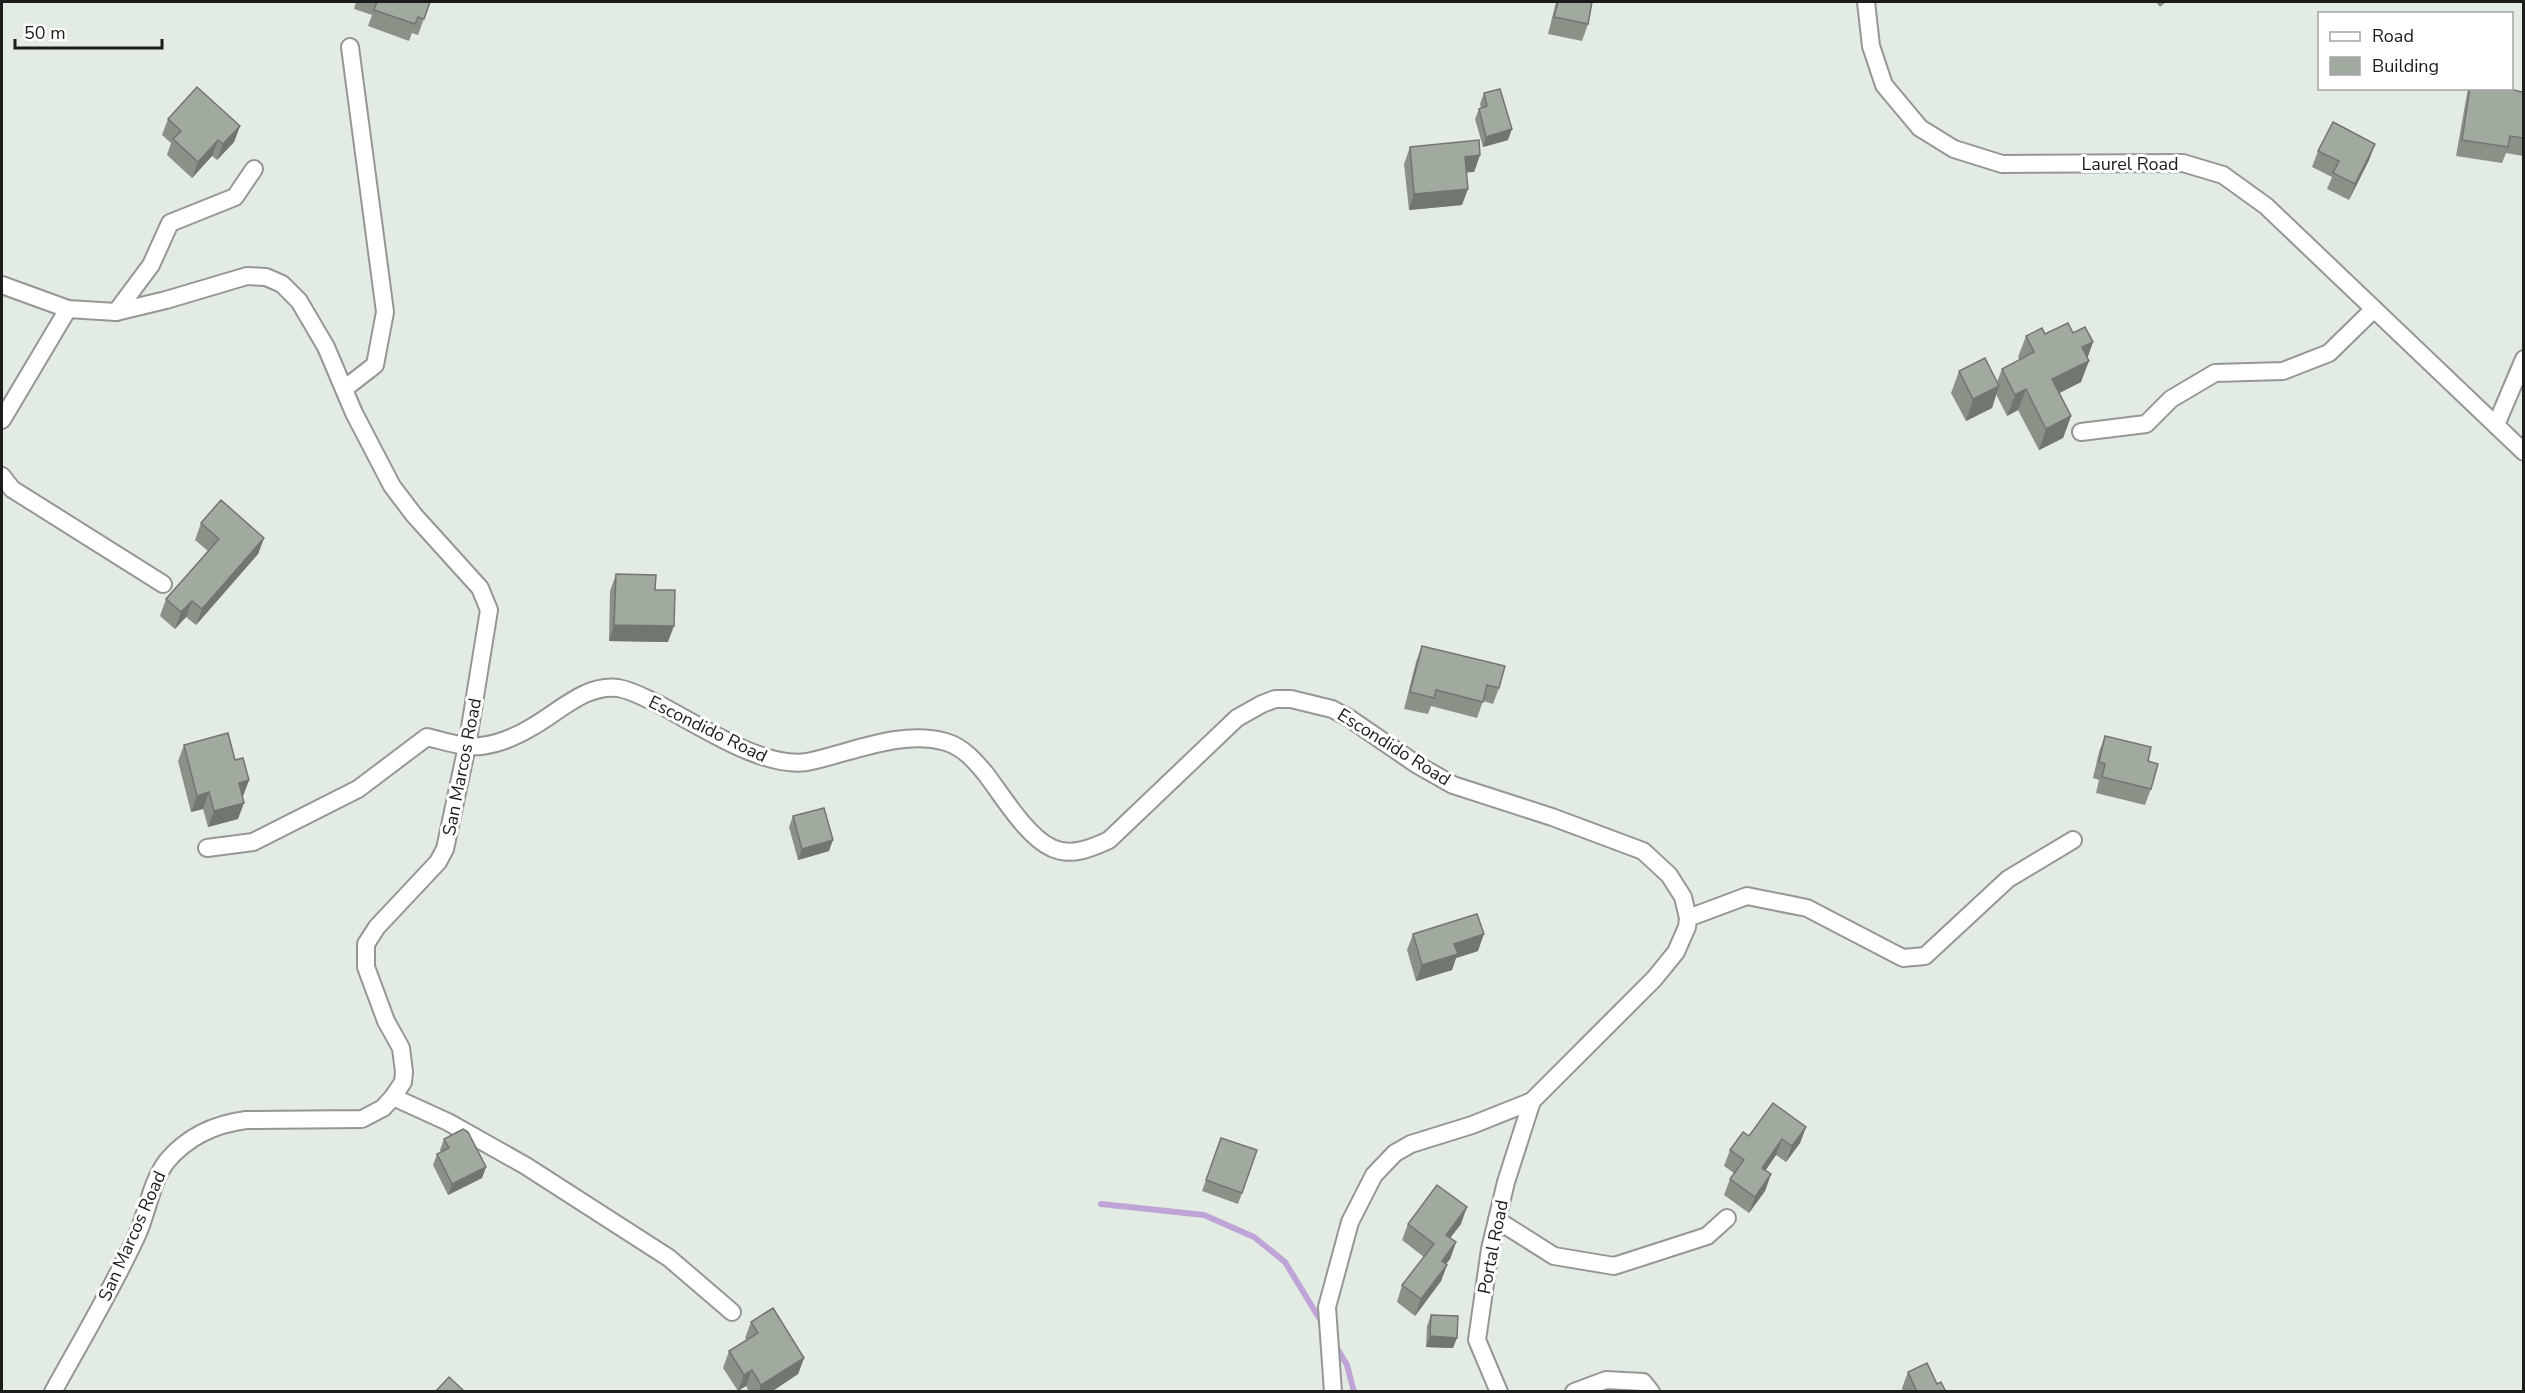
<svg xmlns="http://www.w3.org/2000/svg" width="2525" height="1393" font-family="'Nunito Sans',sans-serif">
<rect width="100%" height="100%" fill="#e2ece2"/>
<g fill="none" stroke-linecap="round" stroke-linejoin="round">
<g stroke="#bfa5d7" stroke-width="6">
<polyline points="1101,1204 1204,1215 1254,1237 1285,1262 1324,1326"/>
<polyline points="1335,1345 1347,1365 1354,1392"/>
</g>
<defs>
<g id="street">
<polyline points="1866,2 1871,46 1884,85 1920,128 1954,149 2002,164 2183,163 2223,175 2266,206 2524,452"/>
<path d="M2,285L68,309L116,312L166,300L247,276L266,277L282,284L299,301L326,347L354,413L392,486L414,515L480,588L489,610L467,746L445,849L438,862L377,927L366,944V967L386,1021L401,1048L404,1072L403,1082L393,1097L383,1108L362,1119L246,1120C215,1124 188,1136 167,1161C151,1182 148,1210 138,1233C113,1288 82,1339 53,1392"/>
<polyline points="116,312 151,265 170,223 235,197 254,169"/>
<polyline points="344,389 375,365 385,312 350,47"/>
<polyline points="2,420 68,309"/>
<polyline points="2496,425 2524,359"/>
<polyline points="2081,432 2146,424 2171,399 2215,373 2283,371 2329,353 2374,309"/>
<polyline points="2,476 12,489 163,584"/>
<path d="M207,848L253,842L358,789L427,737C444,741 463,748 481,746C498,744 517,736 532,727C559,712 585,684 618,688C630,690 641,696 652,701C694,721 760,769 807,762C851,753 901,729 946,742C963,747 975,761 985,773C1002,795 1027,837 1052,848C1071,857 1092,848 1109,840L1237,718L1262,704L1275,699H1291L1332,709L1349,718L1416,764L1453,785L1552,817L1643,851L1669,875L1683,897L1688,918L1687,927L1676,952L1654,979L1532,1101L1472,1125L1411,1144L1395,1153L1374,1175L1350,1222L1327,1307L1333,1392"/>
<polyline points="1688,918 1747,896 1807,908 1903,958 1925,956 2008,879 2073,840"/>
<polyline points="393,1097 448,1122 526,1166 669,1258 732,1312"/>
<polyline points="1497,1220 1554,1256 1614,1266 1707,1236 1727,1218"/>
<polyline points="1499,1392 1477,1340 1490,1249 1506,1182 1532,1101"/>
<polyline points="1574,1392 1606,1380 1643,1382 1651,1392"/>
</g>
</defs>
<use href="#street" stroke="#969696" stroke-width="20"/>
<use href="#street" stroke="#fff" stroke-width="16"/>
</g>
<g fill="#8a9288">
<polygon points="356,2 430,2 418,35 412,33 409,41 368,26 372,15 354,9"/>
<polygon points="1556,2 1592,2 1588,24 1582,41 1548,34"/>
<polygon points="2156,2 2166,2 2160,7"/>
<polygon points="2468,88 2504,88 2523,92 2523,156 2506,153 2502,163 2456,156"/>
<polygon points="1484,93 1508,140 1483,147 1475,119 1479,109 1481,108 1480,104"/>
<polygon points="168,119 240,126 234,142 217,160 212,156 192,178 167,155 171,143 162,135"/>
<polygon points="2375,144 2369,160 2349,200 2327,189 2332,177 2312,167 2318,151"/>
<polygon points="1410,147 1480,155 1474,172 1466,172 1462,205 1409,210 1404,164"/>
<polygon points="2073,333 2093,342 2087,358 2081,382 2059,393 2071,416 2063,438 2039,450 2018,410 2007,416 1996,394 1992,408 1966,421 1951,393 1959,371 1997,382 2002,369 2020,360 2018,357 2026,336"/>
<polygon points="201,523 264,538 258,554 196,625 186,617 175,629 160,616 166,599 208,551 195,540"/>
<polygon points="616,574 655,590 668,642 609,641 610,591"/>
<polygon points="1422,646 1499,688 1493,704 1483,701 1477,718 1431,706 1428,714 1404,709 1416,662"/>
<polygon points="2105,736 2148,761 2151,789 2145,805 2096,793 2099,780 2093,778 2099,752"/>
<polygon points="184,745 235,760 249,780 243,796 238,819 208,827 203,809 191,812 178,761"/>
<polygon points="793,816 829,851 798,860 789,827"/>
<polygon points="1413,934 1478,951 1456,958 1452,970 1416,981 1407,950"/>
<polygon points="1806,1127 1800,1143 1786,1162 1776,1155 1765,1171 1771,1174 1765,1191 1749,1213 1724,1195 1730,1179 1734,1173 1724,1166 1730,1150 1749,1136"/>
<polygon points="1221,1138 1242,1193 1238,1204 1202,1191"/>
<polygon points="444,1139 486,1167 482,1178 448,1195 433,1165 437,1154 441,1152 440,1150"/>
<polygon points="1408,1224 1461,1224 1450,1238 1456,1242 1450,1259 1446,1264 1447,1265 1441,1281 1415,1316 1397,1302 1402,1285 1424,1257 1402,1240"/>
<polygon points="1431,1315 1453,1348 1426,1347 1427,1326"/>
<polygon points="751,1322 804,1358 798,1374 771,1392 749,1392 746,1386 738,1391 723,1368 729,1351 747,1340 745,1338"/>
<polygon points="1908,1372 1937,1384 1946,1392 1903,1392 1902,1388"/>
</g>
<g fill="#71776f">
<polygon points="240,126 234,142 217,160 223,144"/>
<polygon points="1512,129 1508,140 1483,147 1486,137"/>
<polygon points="218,140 212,156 192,178 198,162"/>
<polygon points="2375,144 2369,160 2349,200 2355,184"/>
<polygon points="1480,155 1474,172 1459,173 1465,157"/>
<polygon points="1468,189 1462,205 1409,210 1414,194"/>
<polygon points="2093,342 2086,362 2089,361 2081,382 2044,401 2052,379 2082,347"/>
<polygon points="1999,386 1992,408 1966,421 1973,399"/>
<polygon points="2026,389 2018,410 2007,416 2015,395"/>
<polygon points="2071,416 2063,438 2039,450 2046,429"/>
<polygon points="264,538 258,554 196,625 202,609"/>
<polygon points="192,601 186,617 175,629 181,612"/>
<polygon points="614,625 674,626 668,642 609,641"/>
<polygon points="249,780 243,796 239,783"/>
<polygon points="209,792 203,809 191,812 197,796"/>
<polygon points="244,803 238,819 208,827 214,811"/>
<polygon points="833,840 829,851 798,860 802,849"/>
<polygon points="1484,934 1478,951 1456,958 1452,970 1416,981 1422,965 1454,944"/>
<polygon points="1806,1127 1800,1143 1786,1162 1792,1146"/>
<polygon points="1782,1139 1776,1155 1756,1184 1762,1168"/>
<polygon points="486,1167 482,1178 448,1195 452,1184"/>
<polygon points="1771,1174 1765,1191 1749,1213 1755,1197"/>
<polygon points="1467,1207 1461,1224 1440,1251 1446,1235"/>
<polygon points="1456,1242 1450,1259 1436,1277 1442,1261"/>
<polygon points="1447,1265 1441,1281 1415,1316 1421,1299"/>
<polygon points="1430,1336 1457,1338 1453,1348 1426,1347"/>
<polygon points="804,1358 798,1374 771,1392 759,1392 761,1385"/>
<polygon points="752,1370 746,1386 738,1391 744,1375"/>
</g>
<g fill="#a1aa9e" stroke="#71776f" stroke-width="1.5">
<polygon points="377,2 430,2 424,19 418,17 415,24 374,10"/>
<polygon points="1558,2 1592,2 1588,24 1554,17"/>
<polygon points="197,87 240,126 223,144 218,140 198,162 173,139 181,131 168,119"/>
<polygon points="2470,88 2504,88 2523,92 2523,138 2510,136 2508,147 2462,140"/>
<polygon points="1500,89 1512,129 1486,137 1479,109 1487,106 1484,93"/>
<polygon points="2333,122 2375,144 2355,184 2333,173 2339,161 2318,151"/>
<polygon points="1479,140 1480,155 1465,157 1468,189 1414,194 1410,147"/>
<polygon points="2068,323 2073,333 2085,327 2093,342 2082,347 2089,361 2052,379 2071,416 2046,429 2026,389 2015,395 2002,369 2034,352 2026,336 2042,328 2045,334"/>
<polygon points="1985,358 1999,386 1973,399 1959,371"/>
<polygon points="221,500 264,538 202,609 192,601 181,612 166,599 219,539 201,523"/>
<polygon points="616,574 656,575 655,590 675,590 674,626 614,625"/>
<polygon points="1422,646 1505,666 1499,688 1487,685 1483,702 1436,690 1434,698 1410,692"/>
<polygon points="228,733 235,760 243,758 249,780 239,783 244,803 214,811 209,792 197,796 184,745"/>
<polygon points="2105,736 2151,747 2148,761 2158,764 2151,789 2102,777 2105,764 2099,762"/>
<polygon points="824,808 833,840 802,849 793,816"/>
<polygon points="1477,914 1484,934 1454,944 1458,954 1422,965 1413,934"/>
<polygon points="1773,1103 1806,1127 1792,1146 1782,1139 1762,1168 1771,1174 1755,1197 1730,1179 1744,1160 1730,1150 1743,1132 1749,1136"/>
<polygon points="463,1129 468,1132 486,1167 452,1184 437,1154 449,1148 444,1139"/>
<polygon points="1221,1138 1257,1150 1242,1193 1206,1180"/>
<polygon points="1437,1185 1467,1207 1446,1235 1456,1242 1442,1261 1447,1265 1421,1299 1402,1285 1434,1244 1408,1224"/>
<polygon points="773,1308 804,1358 761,1385 752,1370 744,1375 729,1351 758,1333 751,1322"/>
<polygon points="1431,1315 1458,1316 1457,1338 1430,1336"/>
<polygon points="1927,1363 1937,1384 1941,1382 1946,1392 1917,1392 1908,1372"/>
<polygon points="449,1377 464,1391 464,1392 435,1392"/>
</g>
<g text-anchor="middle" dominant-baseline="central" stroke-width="6" stroke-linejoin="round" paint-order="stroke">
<g font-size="18" fill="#1c1c1c" stroke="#fff">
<text x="2130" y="164">Laurel Road</text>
<text transform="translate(708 729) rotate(26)">Escondido Road</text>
<text transform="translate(1394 747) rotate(32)">Escondido Road</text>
<text transform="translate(462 767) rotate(-79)">San Marcos Road</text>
<text transform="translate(132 1236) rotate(-66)">San Marcos Road</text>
<text transform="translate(1493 1247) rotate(-79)">Portal Road</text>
</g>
</g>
<rect width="2525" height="1393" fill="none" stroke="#1c1c1c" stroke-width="6"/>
<rect x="2318" y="12" width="195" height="78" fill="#ffffff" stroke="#a4a4a4" stroke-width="1.5"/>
<rect x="2330" y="32" width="30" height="9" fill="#ffffff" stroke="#a4a4a4" stroke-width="1.5"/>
<text x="2372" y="42" font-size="18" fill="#1c1c1c">Road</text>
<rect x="2330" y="57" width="30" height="18" fill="#a1aa9e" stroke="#a4a4a4" stroke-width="1.5"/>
<text x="2372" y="72" font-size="18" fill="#1c1c1c">Building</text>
<path d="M15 39v9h147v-9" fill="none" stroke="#1c1c1c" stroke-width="3"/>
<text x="24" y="39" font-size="18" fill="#1c1c1c" stroke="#ffffff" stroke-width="4.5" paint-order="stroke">50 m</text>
</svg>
